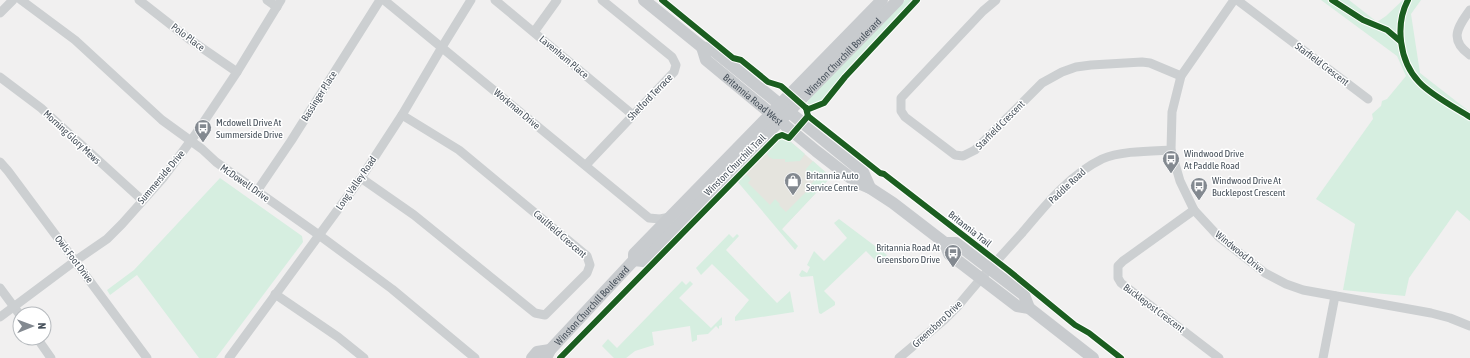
<svg xmlns="http://www.w3.org/2000/svg" width="1470" height="358" font-family="'Asap Condensed',sans-serif">
<rect width="100%" height="100%" fill="#f1f0f0"/>
<polygon fill="#e5e4de" points="784,136 831,177 782,229 737,181 780,137"/>
<g fill="#d6eee0">
<polygon points="905,0 915,0 868,48 823,101 811,106 807,104 809,99"/>
<polygon points="1321,0 1349,0 1377,22 1386,16 1403,0 1421,0 1411,14 1420,73 1470,112 1470,221 1457,210 1409,278 1405,296 1343,290 1355,224 1316,199 1373,119 1372,114 1381,106 1382,101 1387,99 1406,76 1397,56"/>
<polygon points="784,136 805,154 800,161 785,162 785,159 773,159 769,157 766,152 780,137"/>
<polygon points="813,161 831,177 782,229 798,246 795,250 737,181 745,173 751,179 748,183 770,205 775,199 780,204 779,205 786,212 807,191 804,183 808,187 814,181 806,171 806,169"/>
<polygon points="220,178 302,236 303,242 216,358 199,358 137,275 110,295 107,290 134,270"/>
<polygon points="839,219 887,255 879,263 878,263 866,251 824,291 835,302 835,305 821,314 819,313 813,276 801,277 799,275 802,270 807,273 810,267 807,265 814,251 824,261 847,238 834,223"/>
<polygon points="729,234 733,238 737,234 739,236 726,250 777,303 790,291 794,312 735,321 735,317 749,300 712,264 701,275 696,268"/>
<polygon points="682,281 686,285 690,281 693,284 679,298 711,328 722,317 722,325 719,326 719,329 716,326 708,334 697,335 697,340 692,342 690,326 652,332 654,345 635,351 626,358 614,358 602,346 608,339 617,348"/>
</g>
<g fill="none" stroke-linecap="round" stroke-linejoin="round">
<g stroke="#cccfd1" stroke-width="9">
<polyline points="21,0 75,40 162,120 202,149 216,162 319,235 392,289 475,358"/>
<polyline points="139,0 189,39 237,72"/>
<polyline points="267,0 277,7"/>
<polyline points="384,0 649,218 660,219 670,217"/>
<polyline points="495,0 633,115"/>
<polyline points="996,0 983,11 901,98 901,111 905,117 955,155 963,156 975,150 1042,83 1062,72 1076,67 1091,65 1142,62 1150,63 1181,76"/>
<polyline points="1234,0 1181,76 1172,112 1171,150 1180,181 1194,210 1219,237 1265,273 1286,284 1303,290 1431,313 1450,318 1470,326"/>
<polyline points="1237,0 1368,99"/>
<path d="M1470,10C1457,28 1449,40 1470,55"/>
<polyline points="0,13 13,0"/>
<polyline points="534,32 557,0"/>
<polyline points="0,77 41,108 142,200"/>
<polyline points="0,162 8,171 147,358"/>
<polyline points="586,165 674,72 676,65 672,57 602,0"/>
<polyline points="361,178 414,215 535,313 545,315 587,273 590,265 587,256 459,150 402,115"/>
<polyline points="257,191 291,141 380,0"/>
<polyline points="1194,210 1123,261 1118,266 1118,278 1121,283 1219,358"/>
<polyline points="0,288 20,315"/>
<polyline points="275,294 338,337 364,358"/>
<polyline points="0,317 75,261 107,239 122,224 163,178 195,135 237,72 281,0"/>
<polyline points="37,338 51,358"/>
<polyline points="229,358 361,178 402,115 442,47 471,0"/>
<path d="M899,358L944,320L958,306C978,281 1000,257 1022,233C1045,206 1069,175 1102,159C1120,151 1150,151 1171,150"/>
<polyline points="1323,358 1335,296"/>
</g>
<g stroke="#c8cbce" stroke-width="12">
<polyline points="644,0 702,47 713,50 863,172 870,188"/>
<path id="s1" d="M702,47L706,60L816,151L856,182L870,188L893,203L945,243L949,254L1017,306L1029,308L1093,358"/>
<polyline points="945,243 956,243 1024,295 1029,308"/>
<path id="s2" d="M634,260L643,261L898,0"/>
<polyline points="532,358 537,352 550,350"/>
<path id="s3" d="M546,358L550,350L634,260V254L882,0"/>
</g>
<defs>
<g id="cycleway">
<polyline points="662,0 733,58 741,60 768,82 781,86 806,108"/>
<polyline points="1332,0 1363,20 1387,30 1400,41"/>
<path d="M1408,0C1395,24 1399,61 1419,82C1431,95 1454,107 1470,117"/>
<polyline points="806,108 809,109 824,103 845,77 917,0"/>
<polyline points="808,116 880,173 884,174 1008,270 1075,325 1089,333 1121,358"/>
<polyline points="560,358 777,137 782,135 789,138 808,116 806,108"/>
</g>
</defs>
<use href="#cycleway" stroke="#fff" stroke-width="8"/>
<use href="#cycleway" stroke="#1b5e20" stroke-width="6"/>
</g>
<defs>
<symbol id="bus-pin" viewBox="-11 -11 22 30"><path d="M0 17L-7.5 6A9.5 9.5 0 1 1 7.5 6Z" fill="#838990" stroke="#fff"/><path d="M-5-6H5V4H4V6H2V4H-2V6H-4V4H-5ZM-3.5-4V0h7V-4ZM-3.5 1.2v1.5H-2V1.2ZM2 1.2v1.5H3.5V1.2Z" fill="#fff"/></symbol>
<symbol id="shop-pin" viewBox="-11 -11 22 30"><path d="M0 17L-7.5 6A9.5 9.5 0 1 1 7.5 6Z" fill="#838990" stroke="#fff"/><path d="M-5-2.5h2.3a2.7 3.5 0 0 1 5.4 0H5L5.5 6h-11ZM-1.5-2.5h3a1.5 2.3 0 0 0-3 0Z" fill="#fff"/></symbol>
</defs>
<g fill-rule="evenodd">
<use href="#bus-pin" x="193" y="118" width="20" height="27"/>
<use href="#bus-pin" x="1161" y="149" width="20" height="27"/>
<use href="#shop-pin" x="783" y="171" width="20" height="27"/>
<use href="#bus-pin" x="1189" y="176" width="20" height="27"/>
<use href="#bus-pin" x="943" y="243" width="20" height="27"/>
</g>
<g text-anchor="middle" dominant-baseline="central" stroke-width="3" stroke-linejoin="round" paint-order="stroke">
<g font-size="10" fill="#48525c" stroke="#fff">
<text transform="translate(188 37) rotate(37)">Polo Place</text>
<text transform="translate(564 57) rotate(40)">Lavenham Place</text>
<text stroke="none"><textPath href="#s2" startOffset="295">Winston Churchill Boulevard</textPath></text>
<text transform="translate(1322 64) rotate(37)">Starfield Crescent</text>
<text transform="translate(319 96) rotate(-58)">Bassinger Place</text>
<text transform="translate(650 97) rotate(-46)">Shelford Terrace</text>
<text stroke="none"><textPath href="#s1" startOffset="75">Britannia Road West</textPath></text>
<text transform="translate(517 109) rotate(40)">Workman Drive</text>
<text transform="translate(1000 125) rotate(-45)">Starfield Crescent</text>
<text transform="translate(72 137) rotate(43)">Morning Glory Mews</text>
<text transform="translate(735 165) rotate(-45)">Winston Churchill Trail</text>
<text transform="translate(161 177) rotate(-50)">Summerside Drive</text>
<text transform="translate(245 183) rotate(35)">McDowell Drive</text>
<text transform="translate(356 183) rotate(-55)">Long Valley Road</text>
<text transform="translate(1067 186) rotate(-43)">Paddle Road</text>
<text transform="translate(970 229) rotate(38)">Britannia Trail</text>
<text transform="translate(560 234) rotate(41)">Caulfield Crescent</text>
<text transform="translate(1240 252) rotate(39)">Windwood Drive</text>
<text transform="translate(74 259) rotate(53)">Owls Foot Drive</text>
<text stroke="none"><textPath href="#s3" startOffset="70">Winston Churchill Boulevard</textPath></text>
<text transform="translate(1154 308) rotate(37)">Bucklepost Crescent</text>
<text transform="translate(937 324) rotate(-43)">Greensboro Drive</text>
</g>
<g font-size="10" fill="#48525c" stroke="#fff" text-anchor="start">
<text x="216" y="122">Mcdowell Drive At<tspan x="216" dy="12">Summerside Drive</tspan></text>
<text x="1184" y="153">Windwood Drive<tspan x="1184" dy="12">At Paddle Road</tspan></text>
<text x="806" y="175">Britannia Auto<tspan x="806" dy="12">Service Centre</tspan></text>
<text x="1212" y="180">Windwood Drive At<tspan x="1212" dy="12">Bucklepost Crescent</tspan></text>
<text x="940" y="247" text-anchor="end">Britannia Road At<tspan x="940" dy="12">Greensboro Drive</tspan></text>
</g>
</g>
<g transform="translate(32 326) rotate(89)"><circle r="19" fill="#ffffff" stroke="#b6babe"/>
<path d="M0-3L7 15L0 10L-7 15Z" fill="#838990"/>
<text y="-6" font-size="11" font-weight="bold" text-anchor="middle" fill="#48525c">N</text>
</g>
</svg>
